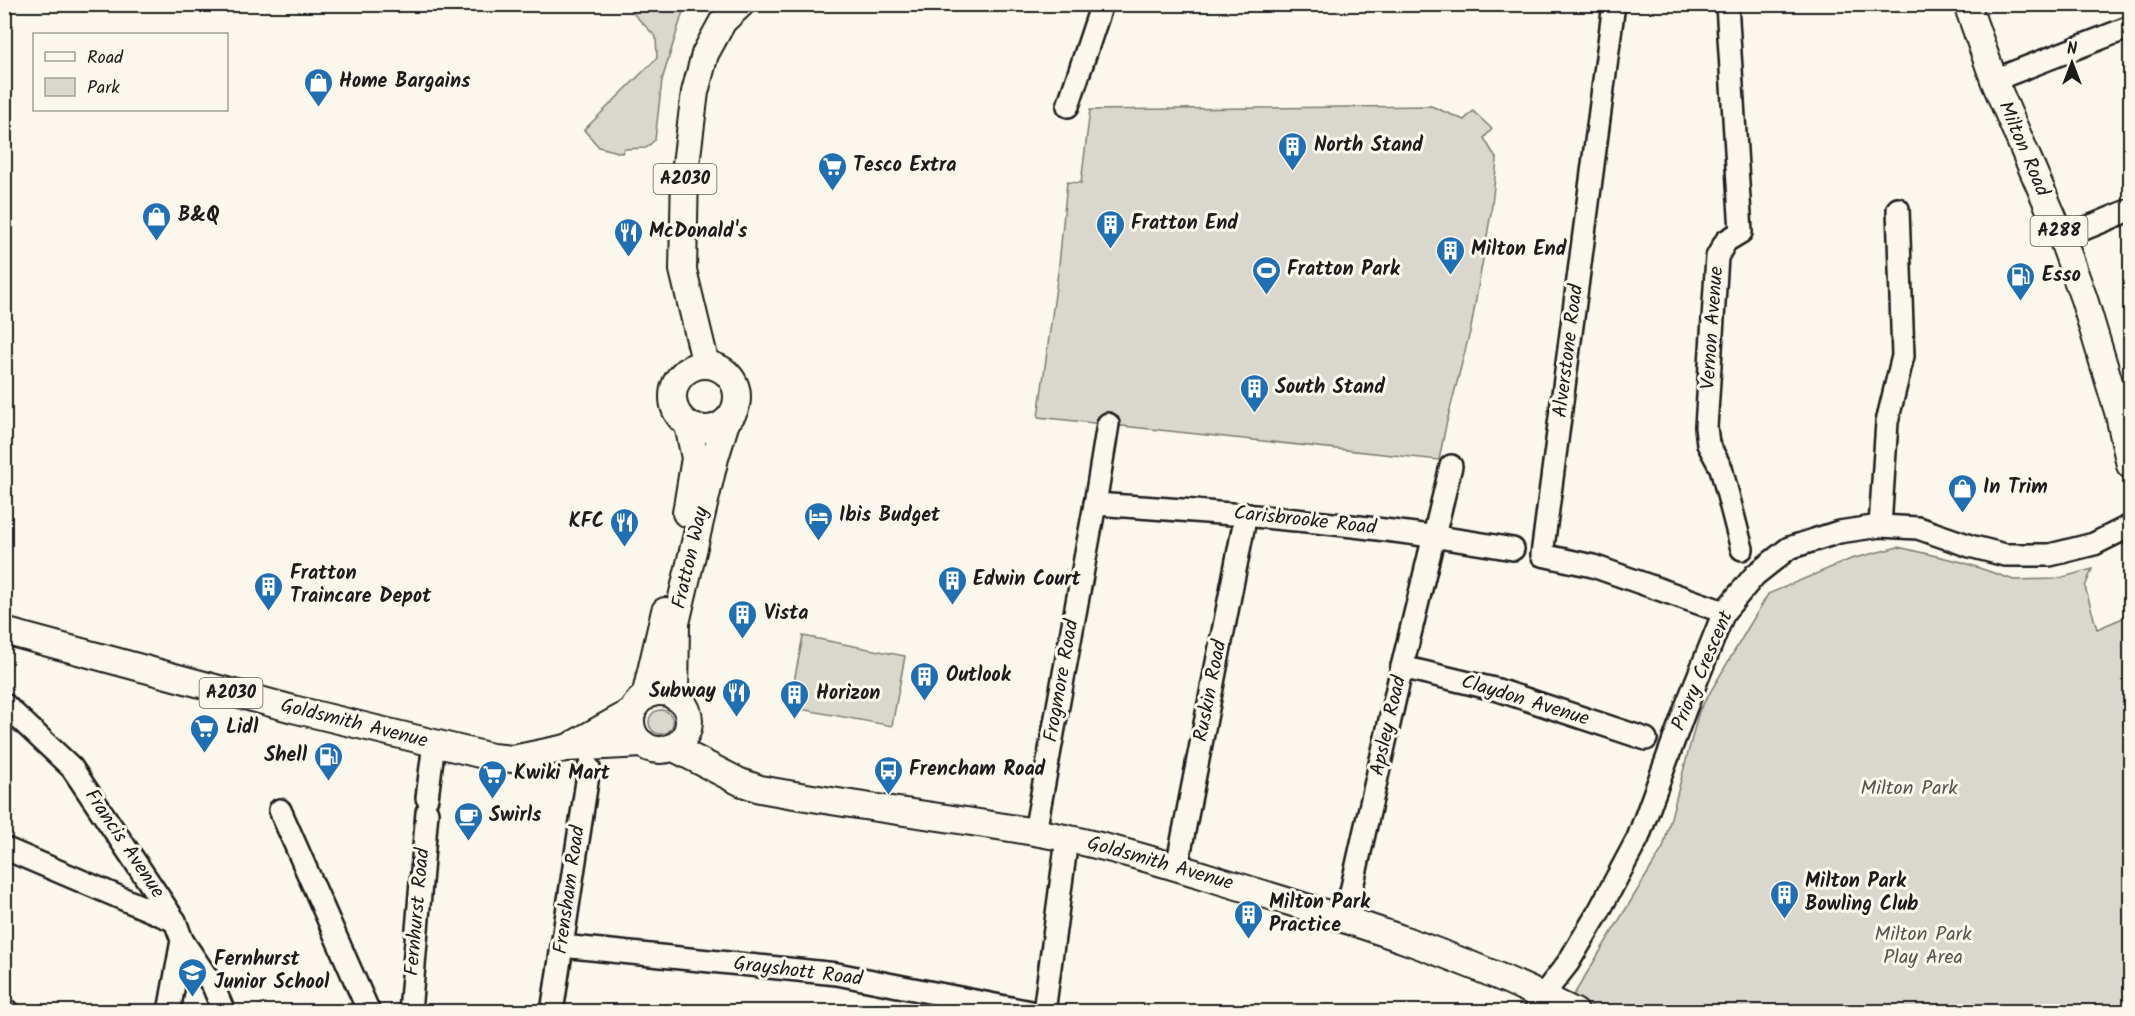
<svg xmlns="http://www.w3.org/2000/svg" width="2135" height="1016" font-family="Kalam,sans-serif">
<rect width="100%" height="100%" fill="#fbf7ec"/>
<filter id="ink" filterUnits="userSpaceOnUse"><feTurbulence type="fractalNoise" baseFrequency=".0167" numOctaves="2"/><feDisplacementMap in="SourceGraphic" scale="12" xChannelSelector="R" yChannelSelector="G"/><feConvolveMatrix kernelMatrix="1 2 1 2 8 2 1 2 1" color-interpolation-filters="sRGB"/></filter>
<g filter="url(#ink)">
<g fill="#dad7ce" stroke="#7b7a75" stroke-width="1.5">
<polygon points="629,5 685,5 662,80 655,140 646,148 624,149 622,153 599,147 584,130 657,58 656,37 627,7"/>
<polygon points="1431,106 1464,120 1473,111 1492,129 1484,138 1497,160 1491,213 1471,328 1446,425 1439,460 1038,417 1059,265 1067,182 1081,183 1090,110"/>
<polygon points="1898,547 1962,562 2014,580 2056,579 2092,569 2085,587 2097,629 2130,615 2130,1011 1601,1012 1573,996 1663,848 1699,711 1768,594 1851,559"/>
<polygon points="803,636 905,656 892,726 789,707"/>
<circle cx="661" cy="722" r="12"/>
</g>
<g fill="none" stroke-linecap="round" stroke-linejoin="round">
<defs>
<g id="minor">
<polyline points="1614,4 1542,555 1593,566 1724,612"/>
<polyline points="1727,4 1741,232 1726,241 1717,257 1706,427 1708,444 1721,468 1742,549"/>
<polyline points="1994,80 2130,27"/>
<polyline points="1068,106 1102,4"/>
<polyline points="2062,238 2130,210"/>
<path d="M1095,504C1235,513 1375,525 1513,549"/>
<polyline points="1880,526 1887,422 1903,356 1898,209"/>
<polyline points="1402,667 1498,690 1646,739"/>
<polyline points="4,704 72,768 175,921 182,940 169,1012"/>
<polyline points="427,798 434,743"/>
<polyline points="280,810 369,1012"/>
<polyline points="1035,832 1095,504 1108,424"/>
<polyline points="4,848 175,921"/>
<polyline points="1177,867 1246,514"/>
<polyline points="1345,918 1402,667 1451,466"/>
<polyline points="182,940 213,986 224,1012"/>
<polyline points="562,946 837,974 1031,1012"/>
<polyline points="4,1010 9,1012"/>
<polyline points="410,1012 427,812"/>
<polyline points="552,1012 589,768"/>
<polyline points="1044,1012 1067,839"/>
<polyline points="1535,1012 1543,995 1568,963 1598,913 1638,838 1686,707 1724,612 1755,575 1789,548 1839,532 1880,526 1918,528 1970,546 2005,555 2050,555 2094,544 2130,526"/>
</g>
<g id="major">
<polyline points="1967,4 1994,80 2062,238 2084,299 2119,415 2130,465"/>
<circle cx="705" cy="397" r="32"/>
<polyline points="706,365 683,270 685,172 695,92 705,54 723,21 741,4"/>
<polyline points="686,513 695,458 688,425"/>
<polyline points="4,631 293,709 492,757 513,759 566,748 643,744"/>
<circle cx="660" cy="721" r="29"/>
<polyline points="645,697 665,611"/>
<polyline points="675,697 676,623 715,458 726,422"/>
<polyline points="572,745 633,711"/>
<path d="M672,747L740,782L760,789C851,806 943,816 1034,832C1105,844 1175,867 1244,888C1357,922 1469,958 1575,1012"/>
</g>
</defs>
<use href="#minor" stroke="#1c1c1c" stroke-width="26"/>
<use href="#major" stroke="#1c1c1c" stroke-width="30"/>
<use href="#minor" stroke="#fbf7ec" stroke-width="21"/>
<use href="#major" stroke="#fbf7ec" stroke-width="26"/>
</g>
</g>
<defs>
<symbol id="shop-pin" viewBox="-11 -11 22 30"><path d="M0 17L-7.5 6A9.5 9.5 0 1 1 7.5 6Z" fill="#1f6fb2" stroke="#fbf7ec"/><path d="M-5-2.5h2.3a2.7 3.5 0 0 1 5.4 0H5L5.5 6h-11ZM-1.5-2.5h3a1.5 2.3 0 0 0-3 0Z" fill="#fff"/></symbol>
<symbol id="building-pin" viewBox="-11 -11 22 30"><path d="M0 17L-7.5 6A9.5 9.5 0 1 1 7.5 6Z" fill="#1f6fb2" stroke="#fbf7ec"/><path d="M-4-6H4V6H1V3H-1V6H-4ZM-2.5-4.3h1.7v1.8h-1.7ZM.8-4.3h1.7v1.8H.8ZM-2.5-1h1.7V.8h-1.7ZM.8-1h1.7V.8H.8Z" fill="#fff"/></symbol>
<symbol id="supermarket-pin" viewBox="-11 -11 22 30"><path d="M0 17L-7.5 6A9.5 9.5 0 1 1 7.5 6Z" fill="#1f6fb2" stroke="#fbf7ec"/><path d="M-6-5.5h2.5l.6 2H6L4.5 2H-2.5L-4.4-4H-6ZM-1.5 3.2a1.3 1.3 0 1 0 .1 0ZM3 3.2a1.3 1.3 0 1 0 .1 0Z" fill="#fff"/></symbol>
<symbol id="restaurant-pin" viewBox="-11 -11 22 30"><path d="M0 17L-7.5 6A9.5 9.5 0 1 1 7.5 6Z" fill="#1f6fb2" stroke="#fbf7ec"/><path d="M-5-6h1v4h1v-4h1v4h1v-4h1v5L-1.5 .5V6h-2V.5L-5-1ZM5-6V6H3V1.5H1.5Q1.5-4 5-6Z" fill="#fff"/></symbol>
<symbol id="stadium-pin" viewBox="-11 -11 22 30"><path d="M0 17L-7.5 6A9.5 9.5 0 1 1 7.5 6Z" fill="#1f6fb2" stroke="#fbf7ec"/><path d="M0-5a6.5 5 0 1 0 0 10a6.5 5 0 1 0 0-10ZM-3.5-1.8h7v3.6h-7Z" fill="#fff"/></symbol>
<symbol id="fuel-pin" viewBox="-11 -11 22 30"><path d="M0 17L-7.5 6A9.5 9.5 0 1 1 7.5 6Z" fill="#1f6fb2" stroke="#fbf7ec"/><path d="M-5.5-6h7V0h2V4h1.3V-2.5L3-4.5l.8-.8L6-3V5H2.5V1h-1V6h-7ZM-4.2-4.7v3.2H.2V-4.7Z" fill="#fff"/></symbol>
<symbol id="hotel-pin" viewBox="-11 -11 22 30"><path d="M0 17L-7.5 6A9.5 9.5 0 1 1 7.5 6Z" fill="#1f6fb2" stroke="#fbf7ec"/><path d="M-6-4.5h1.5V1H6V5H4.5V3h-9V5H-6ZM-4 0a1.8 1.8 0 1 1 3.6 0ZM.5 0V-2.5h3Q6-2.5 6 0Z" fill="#fff"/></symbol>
<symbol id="bus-pin" viewBox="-11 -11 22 30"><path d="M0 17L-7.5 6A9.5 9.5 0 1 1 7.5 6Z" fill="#1f6fb2" stroke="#fbf7ec"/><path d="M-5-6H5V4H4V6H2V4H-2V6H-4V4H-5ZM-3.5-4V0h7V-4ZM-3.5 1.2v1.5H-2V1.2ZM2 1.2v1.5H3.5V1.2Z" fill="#fff"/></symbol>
<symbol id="cafe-pin" viewBox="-11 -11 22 30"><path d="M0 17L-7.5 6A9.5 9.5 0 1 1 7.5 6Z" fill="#1f6fb2" stroke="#fbf7ec"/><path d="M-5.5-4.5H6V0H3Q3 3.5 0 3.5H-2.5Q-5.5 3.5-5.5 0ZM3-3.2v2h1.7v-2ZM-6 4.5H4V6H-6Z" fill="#fff"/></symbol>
<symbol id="school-pin" viewBox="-11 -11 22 30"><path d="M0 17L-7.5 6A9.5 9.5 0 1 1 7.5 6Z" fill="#1f6fb2" stroke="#fbf7ec"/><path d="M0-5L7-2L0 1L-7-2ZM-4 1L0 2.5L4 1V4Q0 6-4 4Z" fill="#fff"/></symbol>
</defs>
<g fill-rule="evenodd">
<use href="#shop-pin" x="302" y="66" width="33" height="45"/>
<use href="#building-pin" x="1276" y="130" width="33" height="45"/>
<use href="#supermarket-pin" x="816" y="150" width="33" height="45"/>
<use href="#shop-pin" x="140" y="200" width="33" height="45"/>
<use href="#building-pin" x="1094" y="208" width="33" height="45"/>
<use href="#restaurant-pin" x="612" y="216" width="33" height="45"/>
<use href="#building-pin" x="1434" y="234" width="33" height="45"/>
<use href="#stadium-pin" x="1250" y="254" width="33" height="45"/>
<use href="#fuel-pin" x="2004" y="260" width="33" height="45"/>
<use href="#building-pin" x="1238" y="372" width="33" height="45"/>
<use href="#shop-pin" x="1946" y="472" width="33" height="45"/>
<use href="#hotel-pin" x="802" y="500" width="33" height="45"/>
<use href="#restaurant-pin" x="608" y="506" width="33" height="45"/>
<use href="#building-pin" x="936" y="564" width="33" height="45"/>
<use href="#building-pin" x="252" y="570" width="33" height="45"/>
<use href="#building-pin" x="726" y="598" width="33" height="45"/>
<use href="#building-pin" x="908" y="660" width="33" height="45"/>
<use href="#restaurant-pin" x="720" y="676" width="33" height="45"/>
<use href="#building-pin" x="778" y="678" width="33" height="45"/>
<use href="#supermarket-pin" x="188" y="712" width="33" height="45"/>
<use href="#fuel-pin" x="312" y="740" width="33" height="45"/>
<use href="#bus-pin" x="872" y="754" width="33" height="45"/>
<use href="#supermarket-pin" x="476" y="758" width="33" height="45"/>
<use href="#cafe-pin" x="452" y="800" width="33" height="45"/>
<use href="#building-pin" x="1768" y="878" width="33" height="45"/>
<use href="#building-pin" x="1232" y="898" width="33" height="45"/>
<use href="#school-pin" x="176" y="956" width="33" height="45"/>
</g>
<g text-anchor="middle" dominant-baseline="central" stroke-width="6" stroke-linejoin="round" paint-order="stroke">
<g fill="#fbf7ec" stroke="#5f5e5a" stroke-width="1.5">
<rect x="653.5" y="164" width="63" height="30" rx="4.5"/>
<rect x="2030.5" y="216" width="57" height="30" rx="4.5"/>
<rect x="199.5" y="678" width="63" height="30" rx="4.5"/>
</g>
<g font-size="18" font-weight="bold" fill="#1c1c1c">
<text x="685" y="179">A2030</text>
<text x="2059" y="231">A288</text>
<text x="231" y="693">A2030</text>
</g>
<g font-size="20" font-weight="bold" fill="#1c1c1c" stroke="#fbf7ec" text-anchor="start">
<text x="339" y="82">Home Bargains</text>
<text x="1314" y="146">North Stand</text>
<text x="853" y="166">Tesco Extra</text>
<text x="178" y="216">B&amp;Q</text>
<text x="1131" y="224">Fratton End</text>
<text x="649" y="232">McDonald's</text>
<text x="1471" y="250">Milton End</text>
<text x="1287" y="270">Fratton Park</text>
<text x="2042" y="276">Esso</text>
<text x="1275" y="388">South Stand</text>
<text x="1983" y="488">In Trim</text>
<text x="839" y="516">Ibis Budget</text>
<text x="604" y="522" text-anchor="end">KFC</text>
<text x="290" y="574">Fratton<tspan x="290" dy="23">Traincare Depot</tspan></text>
<text x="973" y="580">Edwin Court</text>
<text x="764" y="614">Vista</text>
<text x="946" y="676">Outlook</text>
<text x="716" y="692" text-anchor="end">Subway</text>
<text x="816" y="694">Horizon</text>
<text x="226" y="728">Lidl</text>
<text x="307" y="756" text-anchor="end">Shell</text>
<text x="909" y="770">Frencham Road</text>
<text x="514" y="774">Kwiki Mart</text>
<text x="489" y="816">Swirls</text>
<text x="1805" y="882">Milton Park<tspan x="1805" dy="23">Bowling Club</tspan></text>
<text x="1269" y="903">Milton Park<tspan x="1269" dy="23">Practice</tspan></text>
<text x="214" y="960">Fernhurst<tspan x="214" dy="23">Junior School</tspan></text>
</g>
<g font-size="20" fill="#1c1c1c" stroke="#fbf7ec">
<text transform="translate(2023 149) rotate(67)">Milton Road</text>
<text transform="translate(1713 328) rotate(-86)">Vernon Avenue</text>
<text transform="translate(1569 351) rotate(-83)">Alverstone Road</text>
<text transform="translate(1305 521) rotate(6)">Carisbrooke Road</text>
<text transform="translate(691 558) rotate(-77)">Fratton Way</text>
<text transform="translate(1703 671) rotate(-67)">Priory Crescent</text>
<text transform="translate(1062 681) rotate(-80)">Frogmore Road</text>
<text transform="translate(1211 691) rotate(-79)">Ruskin Road</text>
<text transform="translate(1525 701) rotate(17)">Claydon Avenue</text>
<text transform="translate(354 724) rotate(14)">Goldsmith Avenue</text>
<text transform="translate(1389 726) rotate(-77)">Apsley Road</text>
<text transform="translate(124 844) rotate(56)">Francis Avenue</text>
<text transform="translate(1160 864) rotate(16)">Goldsmith Avenue</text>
<text transform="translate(570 890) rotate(-82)">Frensham Road</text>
<text transform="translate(418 912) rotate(-85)">Fernhurst Road</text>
<text transform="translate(798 972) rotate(7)">Grayshott Road</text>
</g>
<g font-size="20" fill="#555451" stroke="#fbf7ec">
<text x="1909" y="789">Milton Park</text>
<text x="1923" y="935">Milton Park<tspan x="1923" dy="23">Play Area</tspan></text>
</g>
</g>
<rect width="2135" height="1016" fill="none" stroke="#fbf7ec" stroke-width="24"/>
<rect x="12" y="12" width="2111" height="992" fill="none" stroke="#1c1c1c" stroke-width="2" filter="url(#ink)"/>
<rect x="33" y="33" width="195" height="78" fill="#fbf7ec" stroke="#a29f99" stroke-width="1.5"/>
<rect x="45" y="52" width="30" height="9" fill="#fbf7ec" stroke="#a29f99" stroke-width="1.5"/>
<text x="87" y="63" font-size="18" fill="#1c1c1c">Road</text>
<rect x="45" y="78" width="30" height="18" fill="#dad7ce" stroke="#a29f99" stroke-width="1.5"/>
<text x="87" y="93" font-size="18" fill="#1c1c1c">Park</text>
<g transform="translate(2072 63)" stroke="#fbf7ec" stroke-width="4.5" paint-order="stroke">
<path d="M0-4.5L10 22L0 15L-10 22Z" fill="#1c1c1c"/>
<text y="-9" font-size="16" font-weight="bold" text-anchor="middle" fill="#1c1c1c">N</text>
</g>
</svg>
